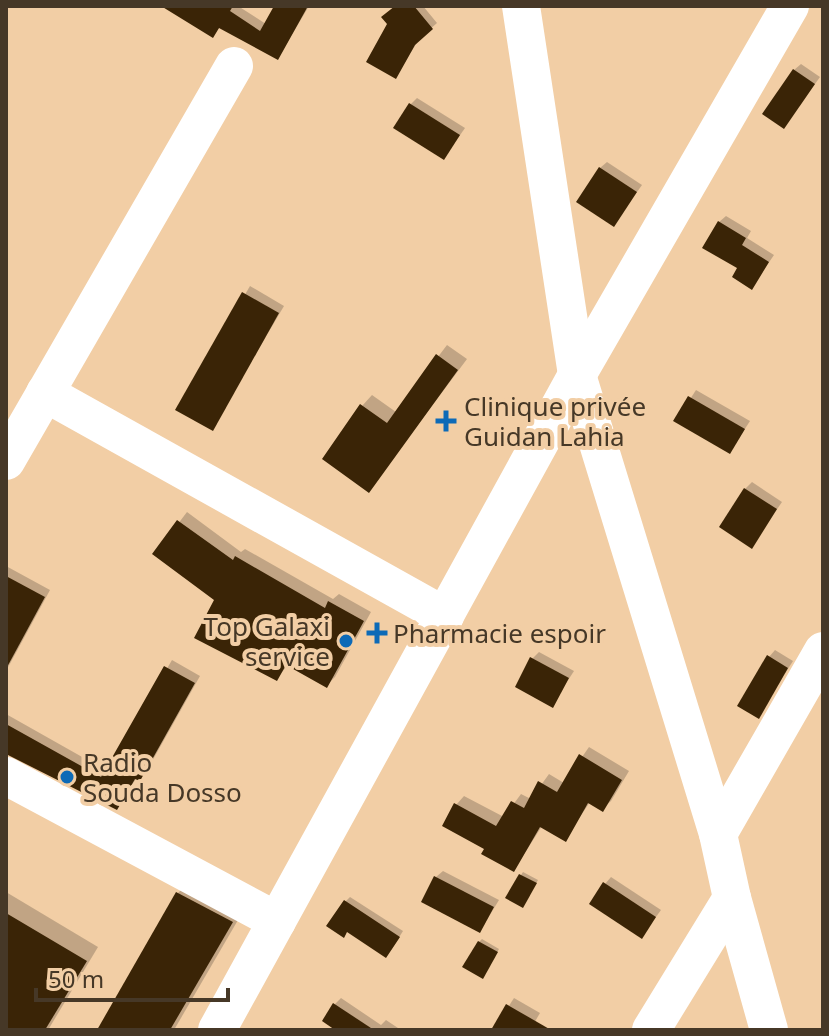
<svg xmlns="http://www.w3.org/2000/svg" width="829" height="1036" font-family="'Noto Sans',sans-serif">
<rect width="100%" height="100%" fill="#f2cea5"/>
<g fill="#0003">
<polygon points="175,6 238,6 266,24 276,6 309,6 278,58 221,26 212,36"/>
<polygon points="397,6 423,6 437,23 419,39 396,77"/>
<polygon points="801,64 820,77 784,127 794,70"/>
<polygon points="417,98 465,128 444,158 411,104"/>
<polygon points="607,162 642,185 614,224 600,168"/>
<polygon points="726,216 751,231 747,238 774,255 752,287 719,222"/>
<polygon points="250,286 284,306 212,428 178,410"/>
<polygon points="447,345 467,359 369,490 362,406 372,395 396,412"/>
<polygon points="696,390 750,421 730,452 676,421"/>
<polygon points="752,482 782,502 752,546 745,489"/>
<polygon points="187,512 241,552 245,549 333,599 339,594 371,612 335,677 327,685 288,664 277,679 217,599 155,554"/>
<polygon points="6,566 50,590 6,671"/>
<polygon points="775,650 793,661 758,716 769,657"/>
<polygon points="539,652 574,671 552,705 532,659"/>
<polygon points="172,660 200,676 146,772 137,777 117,808 17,755 6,755 6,714 107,771"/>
<polygon points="589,747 629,771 611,801 602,809 590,802 565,839 542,826 514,870 487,848 456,805 464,796 504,817 521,794 531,799 549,774 564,783"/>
<polygon points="443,871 499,900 480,931 436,877"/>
<polygon points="523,872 538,880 523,906 521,875"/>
<polygon points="611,877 661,910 642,936 605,884"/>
<polygon points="191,880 245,908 174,1030 99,1030 178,893"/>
<polygon points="6,892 98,947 48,1030 6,1030"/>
<polygon points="350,897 403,931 391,950 348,931 345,902"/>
<polygon points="482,939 499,949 485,974 479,942"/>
<polygon points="341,998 381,1025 386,1020 401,1030 339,1030 335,1004"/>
<polygon points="514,998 540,1013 530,1030 493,1030"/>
</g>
<g fill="#3a2406">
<polygon points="161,6 233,6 230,11 260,31 274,6 308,6 278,60 219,28 213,38"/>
<polygon points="395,6 414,6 433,29 415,45 396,79 366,62 387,24 381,17"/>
<polygon points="793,69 815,84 784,129 762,114"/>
<polygon points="409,103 460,135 444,160 393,128"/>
<polygon points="599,167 637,192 614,227 576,202"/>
<polygon points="718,221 746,238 742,245 769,262 752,290 732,277 737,268 702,248"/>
<polygon points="242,292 279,313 213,431 175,410"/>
<polygon points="436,354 458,370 369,493 322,459 360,404 387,423"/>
<polygon points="688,396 745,429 730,454 673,421"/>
<polygon points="744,488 777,509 752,549 719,527"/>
<polygon points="177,520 233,560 235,556 325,608 328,601 364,621 327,688 286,665 277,681 194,638 214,600 152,554"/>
<polygon points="6,576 45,597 6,669"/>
<polygon points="767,655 788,668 759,719 737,706"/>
<polygon points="530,657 569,678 553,708 515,687"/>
<polygon points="164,666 195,683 140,781 135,779 117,810 6,754 6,724 101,777"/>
<polygon points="579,754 622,780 603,812 588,803 566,842 540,827 514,872 481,854 484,849 442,826 454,803 496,826 511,801 524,808 538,781 557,792"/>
<polygon points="519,874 537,883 523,908 505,898"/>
<polygon points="434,876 494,907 480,933 421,902"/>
<polygon points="603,882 656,917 642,939 589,904"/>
<polygon points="176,892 233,922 170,1030 97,1030"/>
<polygon points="344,900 400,937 386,958 347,932 344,938 326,926"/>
<polygon points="6,913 87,961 45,1030 6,1030"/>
<polygon points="478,941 498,952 483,979 462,967"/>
<polygon points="333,1003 374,1030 335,1030 322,1021"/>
<polygon points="506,1004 551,1030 491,1030"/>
</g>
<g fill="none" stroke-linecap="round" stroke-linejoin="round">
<g stroke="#fff" stroke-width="38">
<polyline points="521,6 577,375 718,834 732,898 769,1030"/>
<polyline points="45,393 445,616"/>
<polyline points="6,461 234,66"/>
<polyline points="6,776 277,921"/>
<polyline points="718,834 823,651"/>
<polyline points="217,1030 577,375 790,6"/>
<polyline points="651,1030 732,898"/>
</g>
</g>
<g fill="#0d6ab7" stroke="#f2cea5" stroke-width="3">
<path d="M442 409h8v8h8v8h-8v8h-8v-8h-8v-8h8z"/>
<path d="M373 621h8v8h8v8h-8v8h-8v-8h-8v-8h8z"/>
<circle cx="346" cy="641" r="8"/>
<circle cx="67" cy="777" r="8"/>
</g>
<g text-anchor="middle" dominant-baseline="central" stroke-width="8" stroke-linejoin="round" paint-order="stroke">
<g font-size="26" fill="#463827" stroke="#f2cea5" text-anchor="start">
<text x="464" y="406">Clinique privée<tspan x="464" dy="30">Guidan Lahia</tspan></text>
<text x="330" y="626" text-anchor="end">Top Galaxi<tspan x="330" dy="30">service</tspan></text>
<text x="393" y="633">Pharmacie espoir</text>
<text x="83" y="762">Radio<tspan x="83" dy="30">Souda Dosso</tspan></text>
</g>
</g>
<rect width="829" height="1036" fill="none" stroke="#463827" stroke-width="16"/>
<path d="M36 988v12h192v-12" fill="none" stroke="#463827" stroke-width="4"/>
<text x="48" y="988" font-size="24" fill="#463827" stroke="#f2cea5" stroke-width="6" paint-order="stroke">50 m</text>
</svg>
